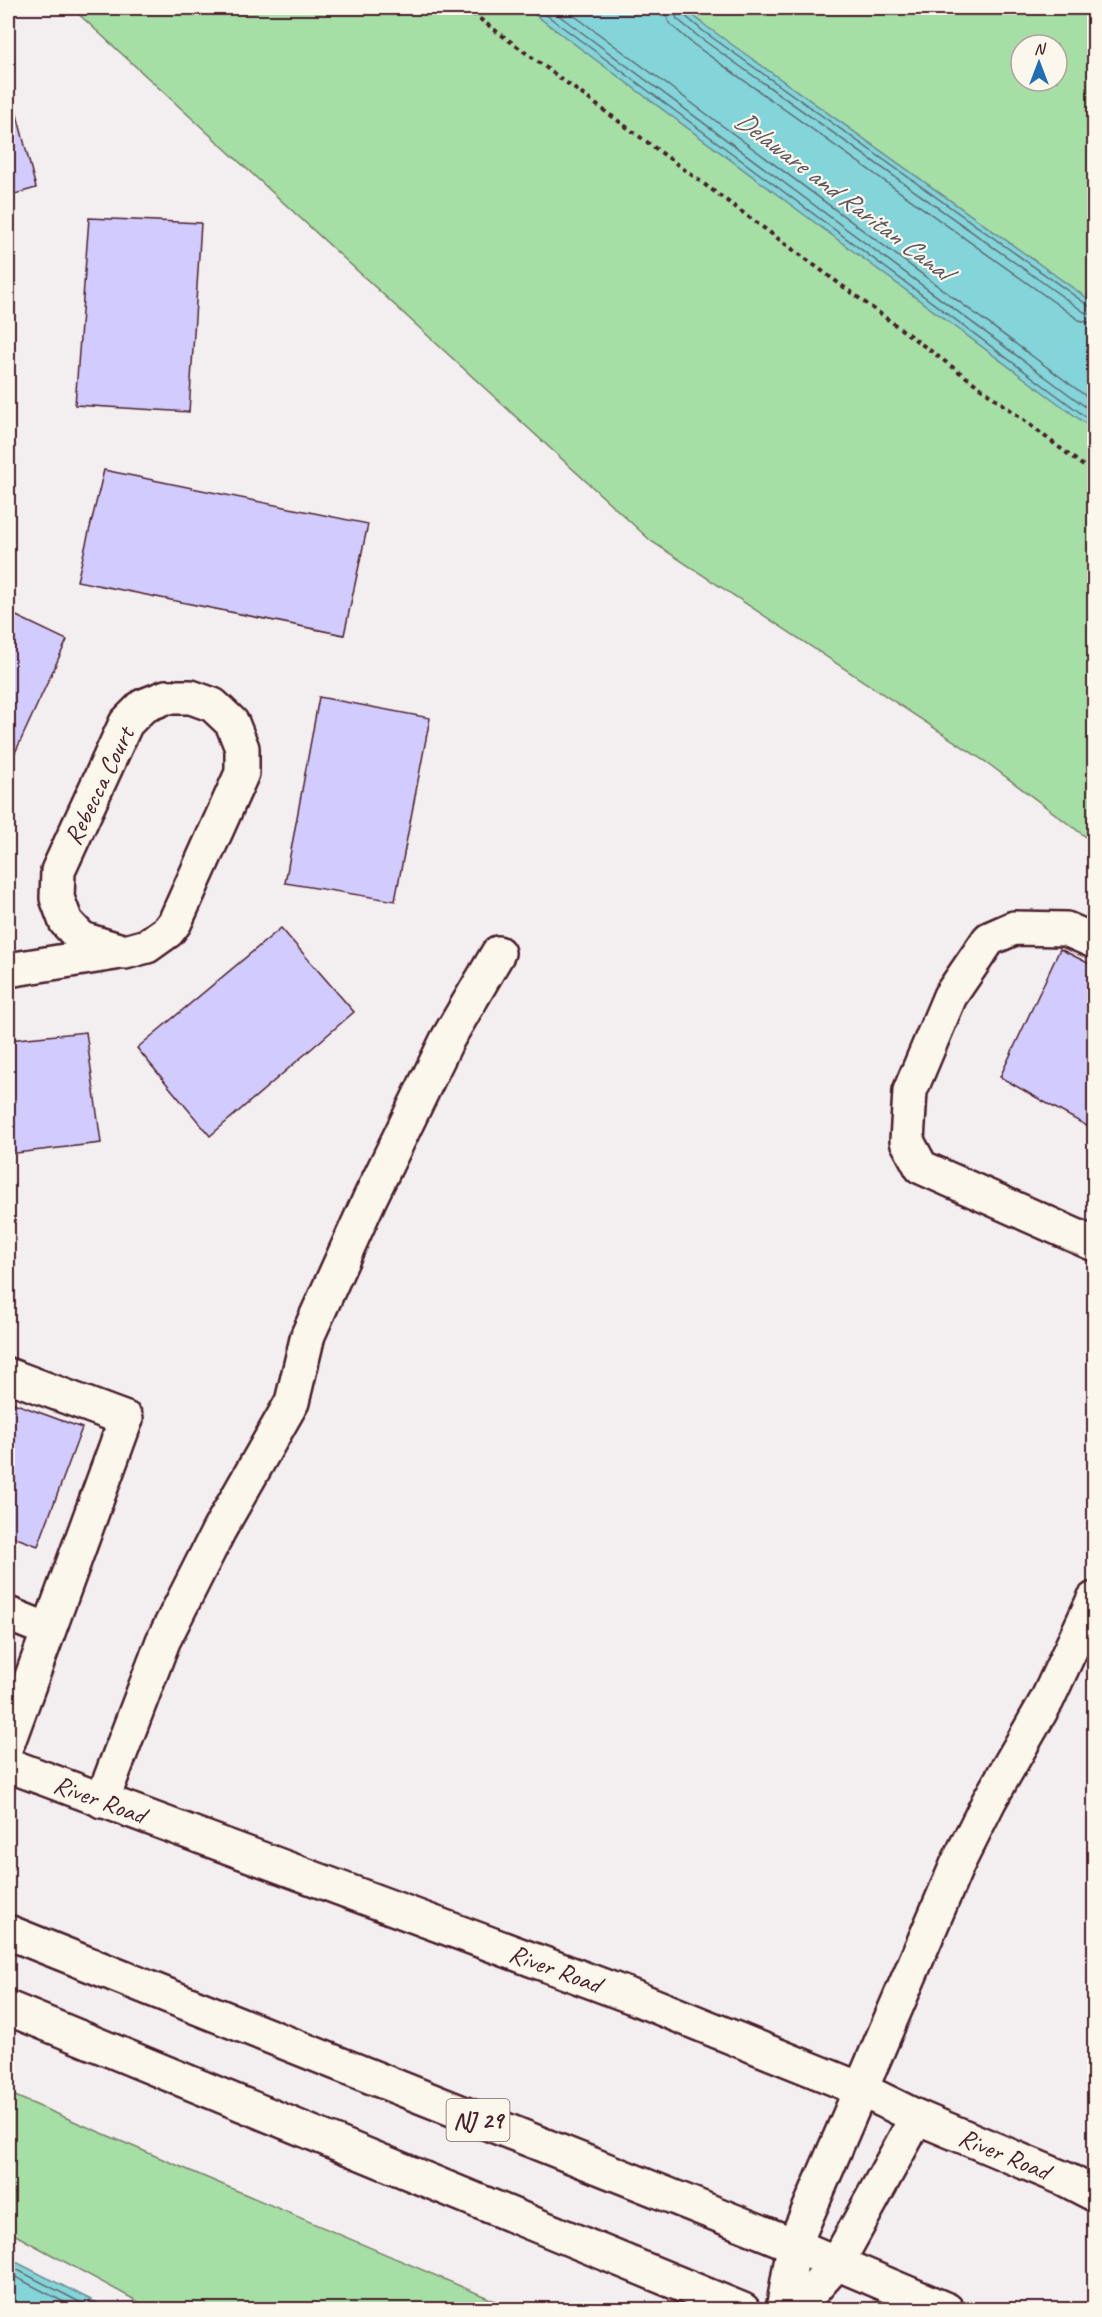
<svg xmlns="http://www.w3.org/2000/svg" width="1102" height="2317" font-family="Caveat,sans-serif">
<rect width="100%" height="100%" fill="#f3eef0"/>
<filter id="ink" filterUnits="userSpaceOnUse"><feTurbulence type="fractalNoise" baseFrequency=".0167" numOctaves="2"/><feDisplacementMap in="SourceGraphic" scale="12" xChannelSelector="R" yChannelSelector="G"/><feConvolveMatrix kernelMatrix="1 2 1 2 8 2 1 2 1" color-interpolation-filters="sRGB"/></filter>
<g filter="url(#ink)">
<g fill="#a6dfa5" stroke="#787f68" stroke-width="1.5" fill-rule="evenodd">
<path d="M72,8H1094V843L986,762L651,541ZM1021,45H1057V81H1021Z"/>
<polygon points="8,2093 514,2309 154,2310 148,2307 8,2231"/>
</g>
<g fill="#83d5d9" stroke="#6c8c93" stroke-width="1.5">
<polygon points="526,8 684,8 706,26 1094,303 1094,430"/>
<polygon points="8,2258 109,2309 8,2309"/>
</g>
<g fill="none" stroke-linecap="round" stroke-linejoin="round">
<g stroke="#616871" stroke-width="1.5">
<polyline points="537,8 1094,423"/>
<polyline points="549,8 1094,413"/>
<polyline points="564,8 1094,402"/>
<polyline points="664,8 669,23 693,44 1079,320 1094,324"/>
<polyline points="673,8 677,19 699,37 1084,312 1094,315"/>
<polyline points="681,8 683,14 703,31 1089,306 1094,308"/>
<polyline points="8,2265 95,2310"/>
<polyline points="8,2273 79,2310"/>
</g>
</g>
<g fill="#d2cbfe" stroke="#4a1f2b" stroke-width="1.5">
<polygon points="8,80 36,188 8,196"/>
<polygon points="89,218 201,223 189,412 75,405"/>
<polygon points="104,470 368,524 344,635 77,581"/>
<polygon points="8,612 67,640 8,768"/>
<polygon points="319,697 430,718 395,901 285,883"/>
<polygon points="281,928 354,1012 210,1136 137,1048"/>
<polygon points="1060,949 1094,966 1094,1130 1000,1077"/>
<polygon points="86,1032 101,1143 8,1154 8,1040"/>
<polygon points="8,1401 82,1428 38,1546 8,1535"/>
</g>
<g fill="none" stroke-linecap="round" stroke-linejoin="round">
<defs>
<g id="minor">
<polygon points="166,697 191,697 213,705 232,723 242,748 242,773 175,922 168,931 147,946 125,952 82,939 66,922 57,898 58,871 126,723 143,706"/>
<polyline points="1094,941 1066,929 1014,928 989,939 950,996 910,1091 907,1141 921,1167 1094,1244"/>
<polyline points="8,970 115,953"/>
<polyline points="8,1375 126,1419 8,1742"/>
<polyline points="8,1614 48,1630"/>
<path id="s1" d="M8,1765L633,1997L860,2089L917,2117L1065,2179L1094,2194"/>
<polyline points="102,1801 163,1641 219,1530 292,1402 308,1335 370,1198 447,1040 498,953"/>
<polyline points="783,2310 794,2245 957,1865 989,1801 1047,1700 1094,1599"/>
<polyline points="795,2310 837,2263 917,2117"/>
</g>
<g id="highway">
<polyline points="8,1932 794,2245 947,2310"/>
<polyline points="8,2008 743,2310"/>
</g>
</defs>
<use href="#minor" stroke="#4a1f2b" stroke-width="38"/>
<use href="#highway" stroke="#4a1f2b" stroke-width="38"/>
<polyline stroke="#4a1f2b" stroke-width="4" stroke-dasharray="4.5 4.5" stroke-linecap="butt" points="465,8 1000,402 1094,474"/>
<use href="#minor" stroke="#fbf7ec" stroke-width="33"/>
<use href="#highway" stroke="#fbf7ec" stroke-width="33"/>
</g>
</g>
<g text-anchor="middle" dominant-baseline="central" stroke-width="4.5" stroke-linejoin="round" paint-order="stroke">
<rect fill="#fbf7ec" stroke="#7f6065" stroke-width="1.5" x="446.5" y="2099" width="63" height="42" rx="4.5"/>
<g font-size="24" font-weight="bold" fill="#4a1f2b">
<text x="478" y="2120">NJ 29</text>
</g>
<g font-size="26" fill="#4a1f2b" stroke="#fbf7ec">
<text transform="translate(99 786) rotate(-64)">Rebecca Court</text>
<text stroke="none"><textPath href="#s1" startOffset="98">River Road</textPath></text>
<text stroke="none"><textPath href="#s1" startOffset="584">River Road</textPath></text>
<text stroke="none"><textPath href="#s1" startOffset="1070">River Road</textPath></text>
</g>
<g font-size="27" font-style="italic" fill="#5b565f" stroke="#fbf7ec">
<text transform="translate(843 195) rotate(37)">Delaware and Raritan Canal</text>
</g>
</g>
<rect width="1102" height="2317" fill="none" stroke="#fbf7ec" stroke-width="30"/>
<rect x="15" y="15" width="1072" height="2287" fill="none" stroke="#4a1f2b" stroke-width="2" filter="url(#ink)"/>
<g transform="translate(1039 63)"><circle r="28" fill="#fbf7ec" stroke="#b4a19f" stroke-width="1.5"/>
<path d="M0-4.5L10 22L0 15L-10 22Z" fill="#1f6fb2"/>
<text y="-9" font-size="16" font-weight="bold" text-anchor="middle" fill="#4a1f2b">N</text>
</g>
</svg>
